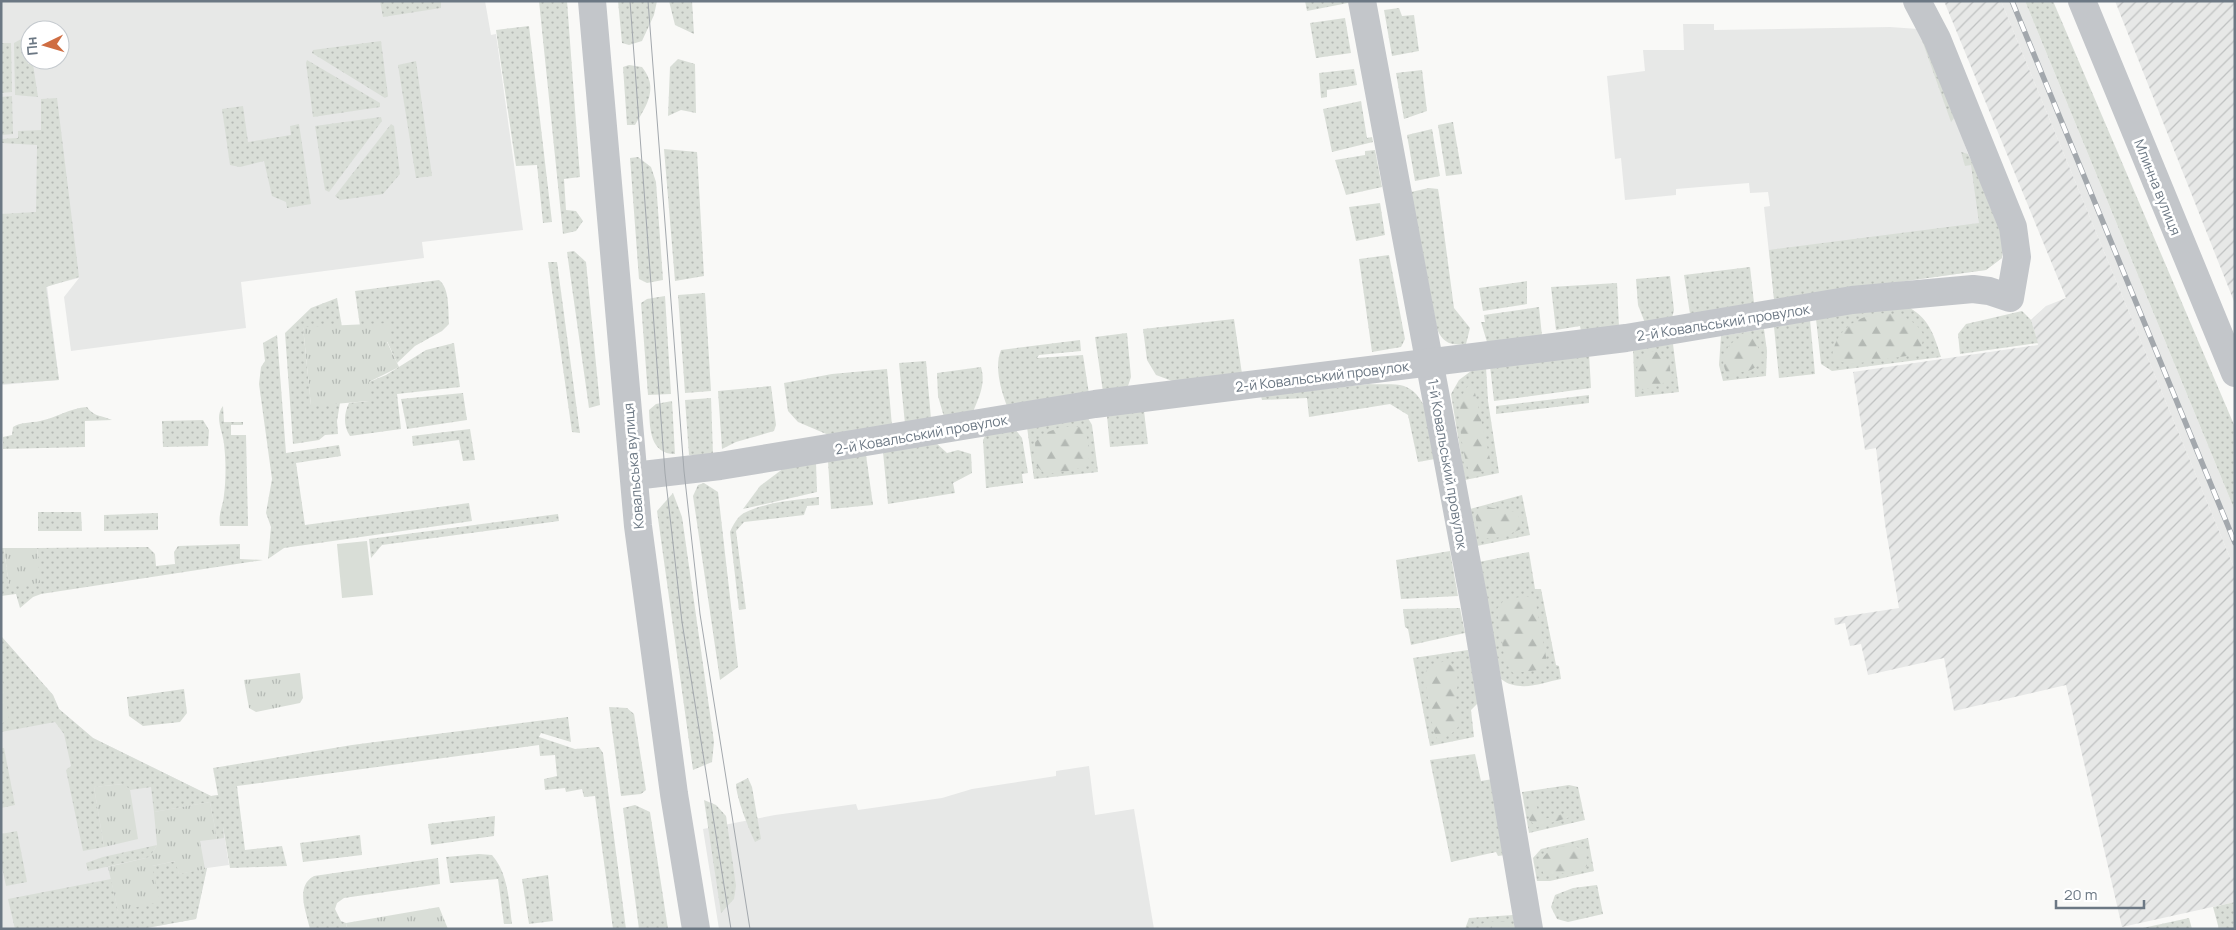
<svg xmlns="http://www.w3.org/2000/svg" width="2236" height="930" font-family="Manrope,sans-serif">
<defs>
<pattern id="industrial-furrows" width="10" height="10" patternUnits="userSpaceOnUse" patternTransform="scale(1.25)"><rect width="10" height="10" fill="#e7e8e7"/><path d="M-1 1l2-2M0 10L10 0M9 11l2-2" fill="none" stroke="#bfc1c1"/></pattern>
<pattern id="grass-dots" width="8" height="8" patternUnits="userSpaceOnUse" patternTransform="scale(1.25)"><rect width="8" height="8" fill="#d9ded7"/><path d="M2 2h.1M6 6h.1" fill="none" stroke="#b4b9b4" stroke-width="1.8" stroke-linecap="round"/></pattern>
<pattern id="forest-firs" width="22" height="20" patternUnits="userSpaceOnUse" patternTransform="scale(1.25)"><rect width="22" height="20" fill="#d9ded7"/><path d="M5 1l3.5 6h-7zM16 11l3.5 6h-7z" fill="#b4b9b4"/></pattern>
<pattern id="park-tufts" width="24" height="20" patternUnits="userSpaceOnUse" patternTransform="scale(1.25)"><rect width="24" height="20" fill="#d9ded7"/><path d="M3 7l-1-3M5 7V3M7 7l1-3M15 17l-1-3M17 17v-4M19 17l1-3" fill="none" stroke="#b4b9b4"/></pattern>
</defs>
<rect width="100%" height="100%" fill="#f9f9f7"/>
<g fill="#e7e8e7" fill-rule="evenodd">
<path d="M1,1H485L491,35L496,34L523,230L422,242L424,258L241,282L246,328L71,351L64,297L79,278L47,286L59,380L1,385ZM30,30H60V60H30Z"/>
<polygon points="2001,1 2025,1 2235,511 2235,570"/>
<polygon points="1683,24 1714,24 1714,30 1890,27 1918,29 1946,89 1968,154 1995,210 2002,258 1986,270 1774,299 1764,207 1770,206 1768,192 1750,193 1749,183 1676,189 1676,195 1625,200 1621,158 1615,159 1607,76 1645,71 1643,50 1684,50"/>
<polygon points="1,636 53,695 59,709 93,738 211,796 218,795 229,865 207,868 196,919 141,929 1,929"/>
<polygon points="1089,766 1095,815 1134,809 1154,929 719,929 703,829 775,815 856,804 858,810 942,798 972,789 1056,776 1056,771"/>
</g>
<g fill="url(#industrial-furrows)">
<polygon points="1944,1 2001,1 2235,570 2235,902 2122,927 2066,685 1954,711 1944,658 1868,675 1861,644 1850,646 1845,623 1835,625 1834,618 1899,608 1885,524 1876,448 1865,450 1853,372 2038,345 2031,320 2046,306 2066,298"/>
<polygon points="2115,1 2235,1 2235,304"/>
</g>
<g fill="url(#grass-dots)">
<polygon points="380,1 441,1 441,8 383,17"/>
<polygon points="539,1 567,1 580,177 564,179 566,210 576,211 583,221 576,231 563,234"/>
<polygon points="618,1 657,1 654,15 642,41 629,45 622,43"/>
<polygon points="669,1 692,1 694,34 675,25"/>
<polygon points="1305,1 1348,1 1348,3 1307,11"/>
<polygon points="2025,1 2053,1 2235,427 2235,511"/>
<polygon points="1399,8 1402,16 1414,15 1419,51 1392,56 1384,10"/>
<polygon points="1345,18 1351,53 1316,58 1310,23"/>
<polygon points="529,26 552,222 543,223 537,165 516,166 496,30"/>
<polygon points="1918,29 1926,42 1955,117 1951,122"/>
<polygon points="30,34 28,64 33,64 38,97 15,95 14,43"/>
<polygon points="381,41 388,96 385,98 312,53 313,50"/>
<polygon points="1,43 11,43 12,92 1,93"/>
<polygon points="678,59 695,64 696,113 681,110 668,116 670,67"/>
<polygon points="307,60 380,103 380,107 313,117 306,63"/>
<polygon points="416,61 432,176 416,178 398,65"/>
<path d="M629,65L642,67C659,88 647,105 635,125H627L623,67Z"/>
<polygon points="1354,69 1357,85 1327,90 1327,97 1321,98 1319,73"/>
<polygon points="1422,70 1427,111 1404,119 1396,73"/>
<polygon points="12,96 13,134 1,135 1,97"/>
<polygon points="57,98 79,277 46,287 59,380 1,384 1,214 36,212 37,145 1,143 1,139 18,138 18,131 41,130 41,99"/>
<polygon points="1361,101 1367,138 1372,137 1373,142 1332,152 1323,109"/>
<polygon points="243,106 248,142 291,135 290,126 299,124 311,204 287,208 286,202 272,196 264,161 240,167 230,165 222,109"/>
<polygon points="381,117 382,121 329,192 325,190 315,126"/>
<polygon points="1453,122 1462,174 1446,176 1438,125"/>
<polygon points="391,124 394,126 400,174 383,194 340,200 335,196"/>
<polygon points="1432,129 1440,176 1415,181 1407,135"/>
<polygon points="664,149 697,152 704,276 675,281"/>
<polygon points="1375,150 1382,187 1346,195 1335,160 1365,155 1365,151"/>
<polygon points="1961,152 1968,154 1995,210 2004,236 2002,258 1986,270 1774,299 1769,250 1979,223 1971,165 1965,166"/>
<polygon points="638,157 651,167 656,182 663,280 647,283 639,279 630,158"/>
<path d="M1429,188L1438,189L1439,195L1454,308L1470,328L1466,344C1451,346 1443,343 1437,329L1411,192Z"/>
<polygon points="1380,203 1385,235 1356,241 1349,207"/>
<polygon points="574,251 586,262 600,405 589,408 567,252"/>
<polygon points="1389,255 1405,339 1401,347 1372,352 1359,259"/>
<polygon points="548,262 557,262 580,433 572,432"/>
<polygon points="1750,267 1754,303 1690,314 1684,275"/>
<polygon points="1670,276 1674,310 1672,318 1645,323 1638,305 1636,279"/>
<path d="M439,280C450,288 448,312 449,324L442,331L415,346L397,363L387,341L391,324L360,326L355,291Z"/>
<polygon points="1527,281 1527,304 1483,311 1479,288"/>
<polygon points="1617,283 1619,327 1581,331 1580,326 1556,330 1551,287"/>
<polygon points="705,293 711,391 685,393 678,295"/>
<polygon points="665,296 671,394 648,395 641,303 647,299"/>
<polygon points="337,298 342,327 303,327 311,405 340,403 337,421 338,434 325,435 319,440 293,444 285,333 311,308"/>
<path d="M1905,305C1929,318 1933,332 1941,357L1832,371L1821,364L1816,319Z"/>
<polygon points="1539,307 1542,336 1487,342 1481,322 1485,322 1484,315"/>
<polygon points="2022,311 2031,320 2038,343 1960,354 1958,334 1966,324"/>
<polygon points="1234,319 1242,374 1175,382 1156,375 1147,360 1143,329"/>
<polygon points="1810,320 1815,374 1779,378 1774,327"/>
<polygon points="1764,329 1767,351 1766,376 1723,381 1719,365 1721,336"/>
<polygon points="1127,333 1131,377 1127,389 1103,392 1095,337"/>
<polygon points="277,335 286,453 339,445 341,456 296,463 305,525 469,503 472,521 284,548 268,559 271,527 266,513 272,479 259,384 261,367 265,361 263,343"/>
<path d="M1080,340L1081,351L1039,355L1037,358L1083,355L1089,394L1007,406C1001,390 994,367 1001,350Z"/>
<path d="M454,343L460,387L397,394L401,429L350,436C343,426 344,413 349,403L369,401V382L386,375L426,350Z"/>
<polygon points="1673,344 1679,392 1635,397 1633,349"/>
<polygon points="1589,354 1591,388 1494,401 1490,366"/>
<polygon points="926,361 931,419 905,424 899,363"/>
<path d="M981,367C986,384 979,397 973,412L944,417L938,396L937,373Z"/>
<polygon points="1486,367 1488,401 1499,473 1465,480 1451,394 1459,380 1471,371"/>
<polygon points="887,369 892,426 831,436 798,422 788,411 784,383 832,374"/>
<path d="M1369,384C1379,385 1394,383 1404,386C1431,396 1431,436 1435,459L1418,462L1408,415L1390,404L1309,417L1307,398L1262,400L1261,396Z"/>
<polygon points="771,386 776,425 774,431 736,442 722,449 718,391"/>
<polygon points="463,393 467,420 407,429 401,399"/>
<polygon points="1589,395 1589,403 1496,414 1496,406"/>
<polygon points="711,398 713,455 689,455 685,400"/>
<path d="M672,401L675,454C650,454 650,429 649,410L656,404Z"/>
<path d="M223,406L224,422H243V425H231V435H246L248,526H220C218,513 223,507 224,495C226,479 226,461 224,444C223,432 214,417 223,406Z"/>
<path d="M87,407C94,417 101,415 112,420L85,421V447L3,449V437L12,435L13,427C20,422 31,423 40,421C56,418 70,408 87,407Z"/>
<polygon points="1144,411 1148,444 1110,447 1107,416"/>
<polygon points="1088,418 1092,425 1098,472 1034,479 1027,427"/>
<polygon points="203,420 209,430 208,446 163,447 162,421"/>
<polygon points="470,429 475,460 463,461 459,440 413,446 412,436"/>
<polygon points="1015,429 1022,438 1028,473 1022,474 1023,483 986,488 983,440 986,434"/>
<polygon points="935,442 947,453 958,450 971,454 972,473 953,483 955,493 888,504 883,452"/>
<polygon points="866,455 873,505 831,509 828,461"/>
<polygon points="816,463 817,492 743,509 760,486 784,468"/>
<polygon points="704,483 718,492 738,667 720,680 693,496 698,485"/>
<polygon points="673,493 682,517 714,742 712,762 693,770 657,511"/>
<polygon points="1522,495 1530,535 1477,546 1470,509"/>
<path d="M819,497V505L807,506L804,515L744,522L736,531L746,609L739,610L730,532C733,525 738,516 744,513C766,502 795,500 819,497Z"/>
<polygon points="38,512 81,512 82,531 38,531"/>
<polygon points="158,513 158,530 104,531 104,515"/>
<polygon points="558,514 559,521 382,545 371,558 369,539"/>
<polygon points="240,544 240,559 263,560 41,594 33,597 20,608 16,594 1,596 1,548 4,548 9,586 39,582 37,548 148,547 155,554 156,566 175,564 174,552 178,546"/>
<polygon points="1450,551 1458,596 1401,599 1396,560"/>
<path d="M1529,552L1535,589H1541L1556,665L1559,666L1561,679C1541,683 1519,693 1501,679L1479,562Z"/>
<polygon points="1460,608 1465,633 1411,645 1408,629 1405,627 1403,609"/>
<polygon points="1,636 53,695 59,709 93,738 211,796 218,795 213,768 352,745 568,717 571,742 541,733 539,737 575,749 599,747 603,753 626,929 613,929 595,796 584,797 582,789 566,792 565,788 545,790 544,779 557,776 555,755 540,756 539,745 237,786 245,850 282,846 287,866 230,868 223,827 224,838 217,839 210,802 154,812 151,787 130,790 123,784 94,787 104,847 83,851 66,770 71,766 64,734 55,722 1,732"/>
<polygon points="1468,650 1478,703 1471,710 1474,737 1430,746 1413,658"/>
<polygon points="184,689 187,713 180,722 143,726 129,716 127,697"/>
<polygon points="609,707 627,708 634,714 646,790 641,794 621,796"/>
<polygon points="1,748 4,748 15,805 1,808"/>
<polygon points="1475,754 1481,781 1493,779 1505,855 1498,856 1496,852 1451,862 1430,760"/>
<path d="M748,778L752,787L761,839L755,842C749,830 736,797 736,784Z"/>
<polygon points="1569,785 1578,787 1585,820 1529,833 1522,792"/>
<polygon points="704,800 716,805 726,816 736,886 734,899 721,913"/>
<polygon points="635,805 650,812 668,929 639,929 623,808"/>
<polygon points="495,816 494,836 431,845 428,824"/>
<polygon points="17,831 27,882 6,886 1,862 1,834"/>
<polygon points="360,835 362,855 303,862 300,843"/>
<polygon points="1588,838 1594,871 1550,881 1537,881 1533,858 1541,849"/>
<polygon points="157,845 150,857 88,871 86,863 103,857"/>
<path d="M479,854L492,855C508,873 509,901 512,924H504L498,879L450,883L446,857Z"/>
<path d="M438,858L440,884L344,898L337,903L335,909L341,921L346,923L347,929H310C306,911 295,886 314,876Z"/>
<polygon points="176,861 179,874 207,868 196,919 141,929 15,929 8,899 111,879 118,911 152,866"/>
<polygon points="548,875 553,921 529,924 522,879"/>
<polygon points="1597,885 1603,914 1568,922 1557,919 1551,907 1555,895 1573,888"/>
<polygon points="2235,902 2235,929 2219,929 2213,907"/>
<polygon points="1513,915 1515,929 1465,929 1469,918"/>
<polygon points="2189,918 2192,929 2138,929"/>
</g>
<g fill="url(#forest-firs)">
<path d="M1874,314C1894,312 1915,317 1924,336L1920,352L1913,355L1853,364L1835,361L1832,357C1835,332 1852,320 1874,314Z"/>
<path d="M1747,335L1755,339L1760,353L1759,365L1751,370L1728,375C1716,357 1729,340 1747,335Z"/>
<path d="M1650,351C1666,351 1672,363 1670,378L1661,385L1643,390C1635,383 1636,365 1640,356Z"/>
<path d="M1470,385L1475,393L1490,459L1489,469L1473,475L1470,473C1462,457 1452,394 1470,385Z"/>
<path d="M1061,427H1083C1101,470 1081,470 1045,474L1036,465L1035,442L1045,433Z"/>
<polygon points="1487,507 1516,512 1522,523 1521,529 1503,537 1480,539 1475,514 1480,509"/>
<polygon points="1525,596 1532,598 1536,604 1547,662 1538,670 1513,673 1505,662 1497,609 1504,600"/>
<path d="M1445,661L1457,670L1458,684L1453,708L1460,717L1461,723C1455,732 1448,738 1437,739L1433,729L1424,674L1430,666Z"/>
<path d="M1529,798L1535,802L1541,818C1554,820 1562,809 1574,816L1537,827L1529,820Z"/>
<path d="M1570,845L1586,850L1587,866L1576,872L1544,875L1540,864C1546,849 1556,847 1570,845Z"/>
<polygon points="1504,921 1511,929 1479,929 1479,925 1486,922"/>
</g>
<g fill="url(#park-tufts)">
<polygon points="391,323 391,341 387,342 399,367 369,382 369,401 311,406 303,327"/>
<polygon points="4,548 37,548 40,583 9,587"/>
<polygon points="300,673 303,698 300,703 256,712 249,708 244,680"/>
<polygon points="124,784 130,790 138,839 104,847 94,787"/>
<polygon points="210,802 217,839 200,841 205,869 179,874 175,861 152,866 160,902 118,911 108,867 150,857 157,845 154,812"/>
<polygon points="439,907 448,929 347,929 346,923"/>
</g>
<g fill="#d9ded7">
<polygon points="367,541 373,595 342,598 337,544"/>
<polygon points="1,674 9,719 1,724"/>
</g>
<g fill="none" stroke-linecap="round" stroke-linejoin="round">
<g stroke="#c3c6ca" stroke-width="28">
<polyline points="592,1 638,526 674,794 696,929"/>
<polyline points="1362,1 1474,601 1529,929"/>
<polyline points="2082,1 2235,373"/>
<polyline points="634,476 720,466 1095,404 1626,338 1852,300 1973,289 1989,291 2010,298 2017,257 2013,227 1937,39 1917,1"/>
</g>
<g stroke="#a3a8ad" stroke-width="1">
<polyline points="630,1 665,473 682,622 731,929"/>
<polyline points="648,1 684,471 700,614 750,929"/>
</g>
<defs>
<polyline id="rail" points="2012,1 2235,543"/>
</defs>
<use href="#rail" stroke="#a3a8ad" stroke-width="5.5"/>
<use href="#rail" stroke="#fff" stroke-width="4" stroke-dasharray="11" stroke-linecap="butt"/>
</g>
<g text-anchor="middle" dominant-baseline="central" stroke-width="5" stroke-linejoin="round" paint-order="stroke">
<g font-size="14" fill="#6c7884" stroke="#fff">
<text transform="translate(2158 187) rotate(68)">Млинна вулиця</text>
<text transform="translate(1723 322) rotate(-9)">2-й Ковальський провулок</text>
<text transform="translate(1322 376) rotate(-7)">2-й Ковальський провулок</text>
<text transform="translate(921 434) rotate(-10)">2-й Ковальський провулок</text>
<text transform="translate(1448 464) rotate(80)">1-й Ковальський провулок</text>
<text transform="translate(633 466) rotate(-95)">Ковальська вулиця</text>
</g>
</g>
<rect width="2236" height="930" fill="none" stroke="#6c7884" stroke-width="5"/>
<g transform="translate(45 45) rotate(265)"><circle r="24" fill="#ffffff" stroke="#c4c9ce"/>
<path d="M0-4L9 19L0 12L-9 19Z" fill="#cf6d42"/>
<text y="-8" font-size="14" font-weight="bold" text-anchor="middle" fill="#6c7884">Пн</text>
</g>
<path d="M2056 900v8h88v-8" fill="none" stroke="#6c7884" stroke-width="2.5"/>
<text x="2064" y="900" font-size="15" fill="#6c7884" stroke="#ffffff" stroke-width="4" paint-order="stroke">20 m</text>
</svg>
